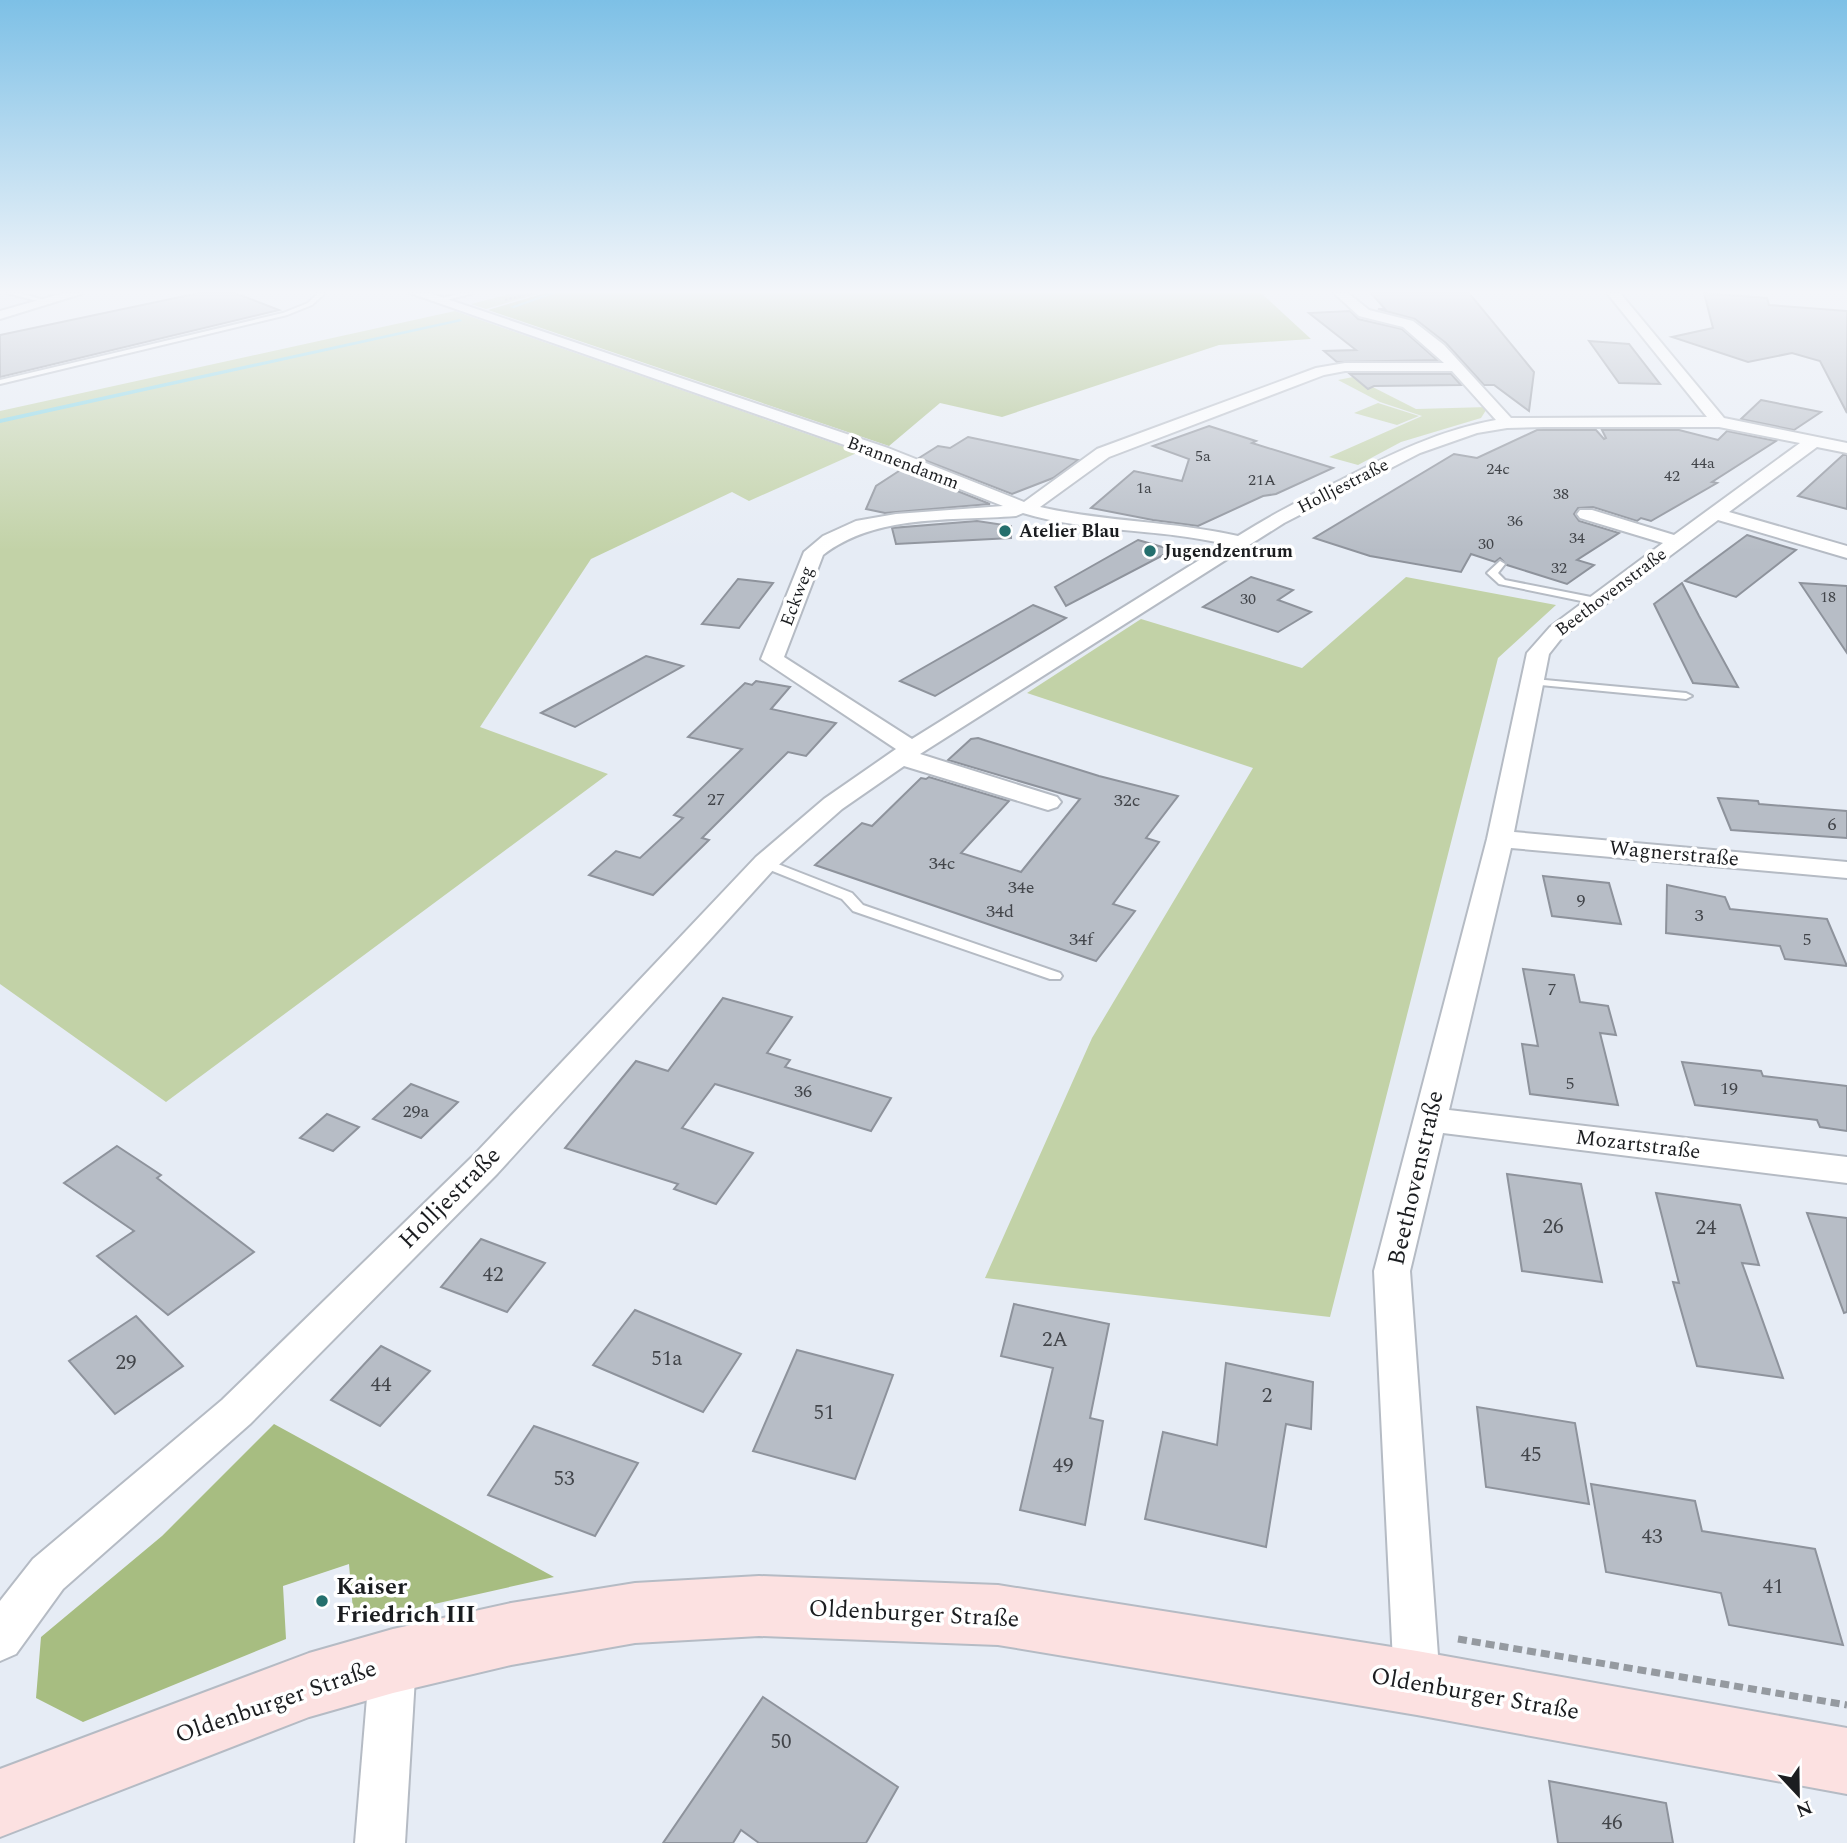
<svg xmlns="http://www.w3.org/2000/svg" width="1847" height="1843" font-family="Spectral,serif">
<rect width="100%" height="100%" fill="#e6ecf5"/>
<g fill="#c2d2a7">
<polygon points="514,293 541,293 486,309 471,304"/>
<polygon points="455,311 859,452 749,501 732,492 591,559 480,727 608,774 166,1102 0,984 0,411"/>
<polygon points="1353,377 1416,409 1488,407 1481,418 1401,442 1358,465 1329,457 1422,416 1380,402 1338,380"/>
<polygon points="1378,403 1419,416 1397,425 1354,413"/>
<polygon points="1406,577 1556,605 1498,658 1330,1317 985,1278 1092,1038 1253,768 1027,693 1141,619 1302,668"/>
</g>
<g fill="#a7bd81">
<polygon points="545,293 1261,293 1311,339 1219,345 1002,417 940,403 889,446 488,310"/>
<polygon points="274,1424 554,1577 354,1622 349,1564 283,1586 286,1639 83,1722 36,1698 41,1637 162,1536"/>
</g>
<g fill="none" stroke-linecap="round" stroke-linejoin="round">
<g fill="#7ed3e2" fill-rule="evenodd">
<polygon points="550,293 556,293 514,308 510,307"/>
<polygon points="460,319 462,321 0,423 0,419"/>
</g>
</g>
<g fill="#b7bdc6" stroke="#8e939c" stroke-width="2">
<polygon points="199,293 235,293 279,310 0,377 0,335"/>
<polygon points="1371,293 1469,293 1534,372 1529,411 1494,385 1484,385 1446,343 1415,319 1378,309 1385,309"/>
<polygon points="1704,293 1767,298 1769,305 1847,311 1847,413 1820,361 1792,353 1748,362 1672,337 1713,328"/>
<polygon points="1350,311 1358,319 1402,329 1437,360 1337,362 1324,351 1356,350 1309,313"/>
<polygon points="1589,341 1629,344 1660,384 1619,383"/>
<polygon points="1350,374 1451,374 1461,385 1374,386 1368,389"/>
<polygon points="1761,400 1821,412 1794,430 1741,419"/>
<polygon points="1209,426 1256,441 1252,443 1333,468 1276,494 1263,496 1198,526 1153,520 1091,508 1134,471 1182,481 1189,459 1153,446"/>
<polygon points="1537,430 1596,430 1604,439 1606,438 1602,430 1679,430 1718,440 1727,431 1776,441 1712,482 1717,483 1651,521 1641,518 1637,521 1593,507 1578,508 1574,514 1579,521 1619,533 1577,560 1594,565 1567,584 1507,565 1500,558 1495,562 1471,554 1461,572 1370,556 1314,538 1454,454 1477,458"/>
<polygon points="968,437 1078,460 1053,478 1012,494 919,458 938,446 950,448"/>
<polygon points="1843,455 1847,455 1847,509 1798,496"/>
<polygon points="902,469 990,504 885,513 866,509 876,486"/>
<polygon points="977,521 1011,526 1011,538 896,544 892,528"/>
<polygon points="1747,535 1796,550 1736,597 1685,581"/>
<polygon points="1138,540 1173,550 1066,606 1055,587"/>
<polygon points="1251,577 1293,590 1278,600 1311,612 1278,632 1203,607"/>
<polygon points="738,579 773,583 739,628 702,624"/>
<polygon points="1682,583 1699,616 1738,687 1693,683 1654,604"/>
<polygon points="1800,583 1847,586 1847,653"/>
<polygon points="1033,605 1066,618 935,696 900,681"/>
<polygon points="646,656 683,666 575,727 541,713"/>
<polygon points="756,681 790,687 771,709 836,723 806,756 788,752 702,838 709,840 653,895 589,875 616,851 640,858 683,818 674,815 742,749 688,737 745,683 752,685"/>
<polygon points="978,738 1099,776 1178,796 1146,838 1159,842 1113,904 1135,911 1096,961 815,865 862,823 872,826 921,778 926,779 929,777 1009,801 961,853 1021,872 1080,799 948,760 971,739"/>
<polygon points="1718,798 1758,801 1759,804 1847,811 1847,838 1731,830"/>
<polygon points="1543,876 1609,883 1621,924 1552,916"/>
<polygon points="1667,885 1725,897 1730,909 1827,919 1847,966 1785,959 1780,946 1666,933"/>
<polygon points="1523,969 1574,975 1580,1002 1608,1006 1616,1035 1600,1033 1618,1105 1530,1094 1522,1044 1538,1046"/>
<polygon points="723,998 792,1017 767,1053 790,1060 785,1067 891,1098 871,1131 715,1084 682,1128 753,1153 716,1204 674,1189 678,1184 565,1148 636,1061 668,1071"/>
<polygon points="1682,1062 1761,1071 1763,1076 1847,1086 1847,1131 1820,1127 1817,1120 1695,1105"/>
<polygon points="411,1084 458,1102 421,1138 373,1119"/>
<polygon points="327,1114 359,1127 333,1151 300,1138"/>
<polygon points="117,1146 161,1175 157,1178 254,1252 168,1315 97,1256 134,1231 64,1183"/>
<polygon points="1507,1174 1581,1184 1602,1282 1522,1271"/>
<polygon points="1656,1193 1740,1205 1759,1265 1742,1263 1783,1378 1697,1366 1673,1282 1679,1283"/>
<polygon points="1807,1213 1847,1218 1847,1312 1844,1313"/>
<polygon points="481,1239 545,1263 507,1312 441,1287"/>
<polygon points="1014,1304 1109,1324 1090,1418 1103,1421 1085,1525 1020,1510 1053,1368 1001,1356"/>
<polygon points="635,1310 741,1354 703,1412 593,1365"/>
<polygon points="136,1316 183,1366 115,1414 69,1361"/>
<polygon points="381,1346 430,1371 380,1426 331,1400"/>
<polygon points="797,1350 893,1375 855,1479 753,1451"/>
<polygon points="1226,1363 1313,1382 1311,1429 1286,1424 1266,1547 1145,1519 1163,1432 1217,1445"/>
<polygon points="1477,1407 1575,1423 1589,1504 1486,1487"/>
<polygon points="534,1426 638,1463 595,1536 488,1495"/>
<polygon points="1591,1484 1695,1501 1702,1531 1815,1549 1843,1645 1729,1625 1721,1593 1606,1572"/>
<polygon points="763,1697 898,1787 866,1843 759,1843 741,1830 733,1843 663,1843"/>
<polygon points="1549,1781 1666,1803 1673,1843 1558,1843"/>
</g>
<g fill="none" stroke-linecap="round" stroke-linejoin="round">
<defs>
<g id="service">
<polygon points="7,293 19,293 52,302 49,304"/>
<polygon points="318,293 325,293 312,305 287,315 0,384 0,380 283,313 308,303"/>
<polygon points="462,293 474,293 438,302 435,300"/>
<polygon points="1500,561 1505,564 1498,573 1505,580 1596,598 1601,601 1596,604 1499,584 1487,573"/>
<polygon points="1534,679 1686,693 1692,696 1686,699 1530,684 1530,680"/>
<polygon points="765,859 852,893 863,905 1060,973 1062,976 1060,979 1050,979 853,911 842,899 760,866 758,863"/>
</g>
<g id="minor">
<polygon points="64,293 84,293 0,319 0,311"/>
<path d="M410,293H429L888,448L1024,502L1097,449L1316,368L1345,363H1444L1403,327L1359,316L1334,293H1348L1369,310L1413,321L1444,345L1511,418L1707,417L1607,293H1620L1724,418L1847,443V453L1817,447L1729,512L1847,546V558L1718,520L1564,635L1549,654L1514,832L1847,862V878L1511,848L1449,1110L1847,1157V1183L1443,1133L1410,1271L1440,1683L1433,1699L1417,1706L1401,1699L1394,1683L1374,1271L1487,839L1527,653L1550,627L1663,543L1580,518L1577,514L1580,510H1592L1674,535L1800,443L1719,427H1544L1507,428L1477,433L1420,453L1284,523L920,754L1057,797L1061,802L1057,807L1048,810L904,766L842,809L774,869L497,1174L250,1424L63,1589L16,1654L0,1661V1601L33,1559L222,1400L473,1156L756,857L824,799L896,749L761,659L804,552L823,536L856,521L896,514L1003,506L876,456ZM1345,371H1452L1496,420C1440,430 1391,454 1341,480C1306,497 1271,515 1238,536C1173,521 1105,522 1040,507L1109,457L1324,375ZM1023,513C1089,533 1158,528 1225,544L912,739L784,657L823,555C876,514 951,521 1016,516Z"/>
<polygon points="393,1638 409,1645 416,1661 405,1843 355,1843 370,1661 377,1645"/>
</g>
<polygon id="secondary" points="759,1576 998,1585 1417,1651 1847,1728 1847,1794 1417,1715 998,1645 759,1636 635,1643 511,1665 393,1693 309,1717 0,1837 0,1769 309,1653 393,1629 511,1603 635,1583"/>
</defs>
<use href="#service" stroke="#b5bbc4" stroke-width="4"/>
<use href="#minor" stroke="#b5bbc4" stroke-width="4"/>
<use href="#secondary" stroke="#b5bbc4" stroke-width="4"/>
<polyline stroke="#959aa0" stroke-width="2.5" stroke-dasharray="2.5 2" stroke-linecap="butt" points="505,300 532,293"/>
<polyline stroke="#959aa0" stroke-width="7" stroke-dasharray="9 5" stroke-linecap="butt" points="1458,1639 1847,1705"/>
<use href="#service" fill="#fff" fill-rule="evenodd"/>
<use href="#minor" fill="#fff" fill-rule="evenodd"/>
<use href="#secondary" fill="#fce1e1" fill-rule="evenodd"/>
</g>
<linearGradient id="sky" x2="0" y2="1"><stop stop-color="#7dc0e6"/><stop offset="0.53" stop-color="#f4f6fa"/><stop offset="1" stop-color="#f4f6fa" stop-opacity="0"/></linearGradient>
<rect width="1847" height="551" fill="url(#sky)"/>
<g fill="#246f6d" stroke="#fff" stroke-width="2.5">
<circle cx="1005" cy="531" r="7"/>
<circle cx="1150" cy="551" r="7"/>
<circle cx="322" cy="1601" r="7"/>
</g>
<g text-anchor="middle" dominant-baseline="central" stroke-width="7" stroke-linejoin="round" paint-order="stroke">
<g font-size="16" fill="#42454a">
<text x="1203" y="456">5a</text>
<text x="1703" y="463">44a</text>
<text x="1498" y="469">24c</text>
<text x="1672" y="476">42</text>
<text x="1262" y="480">21A</text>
<text x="1144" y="488">1a</text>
<text x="1561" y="494">38</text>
<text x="1515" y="521">36</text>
<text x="1577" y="538">34</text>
<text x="1486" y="544">30</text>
<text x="1559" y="568">32</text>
<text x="1828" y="597">18</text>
<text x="1248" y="599">30</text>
</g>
<g font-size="18" fill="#1b1d20" stroke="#fff">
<text transform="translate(903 463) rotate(21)">Brannendamm</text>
<text transform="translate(1343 486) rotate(-27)">Holljestraße</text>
<text transform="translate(1611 592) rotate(-37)">Beethovenstraße</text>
<text transform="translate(797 596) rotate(-69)">Eckweg</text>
</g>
<g font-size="18" font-weight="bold" fill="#1b1d20" stroke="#fff" text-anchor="start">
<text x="1019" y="531">Atelier Blau</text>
<text x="1164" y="551">Jugendzentrum</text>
</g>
<g font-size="18" fill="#42454a">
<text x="716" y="799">27</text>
<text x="1127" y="800">32c</text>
<text x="1832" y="824">6</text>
<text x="942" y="863">34c</text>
<text x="1021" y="887">34e</text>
<text x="1581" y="900">9</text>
<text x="1000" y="911">34d</text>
<text x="1699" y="915">3</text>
<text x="1081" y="939">34f</text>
<text x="1807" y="939">5</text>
<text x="1552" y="989">7</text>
<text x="1570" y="1083">5</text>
<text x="1729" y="1088">19</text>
<text x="803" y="1091">36</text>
<text x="416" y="1111">29a</text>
</g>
<g font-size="21" fill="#1b1d20" stroke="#fff">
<text transform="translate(1674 854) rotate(5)">Wagnerstraße</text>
<text transform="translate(1638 1145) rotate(7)">Mozartstraße</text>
</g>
<g font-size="21" fill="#42454a">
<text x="1553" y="1227">26</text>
<text x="1706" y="1228">24</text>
<text x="493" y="1275">42</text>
<text x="1055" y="1340">2A</text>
<text x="667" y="1359">51a</text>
<text x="126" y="1363">29</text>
<text x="381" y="1385">44</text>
<text x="1267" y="1396">2</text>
<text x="824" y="1413">51</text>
<text x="1531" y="1455">45</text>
<text x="1063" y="1466">49</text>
<text x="564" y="1479">53</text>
<text x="1652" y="1537">43</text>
<text x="1773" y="1587">41</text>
<text x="781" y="1742">50</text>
<text x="1612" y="1823">46</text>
</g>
<g font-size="24" fill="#1b1d20" stroke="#fff">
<text transform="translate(1416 1178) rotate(-77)">Beethovenstraße</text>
<text transform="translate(450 1198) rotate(-45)">Holljestraße</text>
<text transform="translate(914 1614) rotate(3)">Oldenburger Straße</text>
<text transform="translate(1475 1694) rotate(10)">Oldenburger Straße</text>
<text transform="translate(276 1702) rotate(-19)">Oldenburger Straße</text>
</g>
<g font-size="24" font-weight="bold" fill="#1b1d20" stroke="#fff" text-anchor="start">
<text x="336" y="1587">Kaiser<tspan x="336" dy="28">Friedrich III</tspan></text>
</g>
</g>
<g transform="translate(1798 1794) rotate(158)" stroke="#ffffff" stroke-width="5" paint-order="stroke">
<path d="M0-5L12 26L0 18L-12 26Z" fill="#1b1d20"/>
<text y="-10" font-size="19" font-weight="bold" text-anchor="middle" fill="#1b1d20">N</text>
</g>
</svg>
